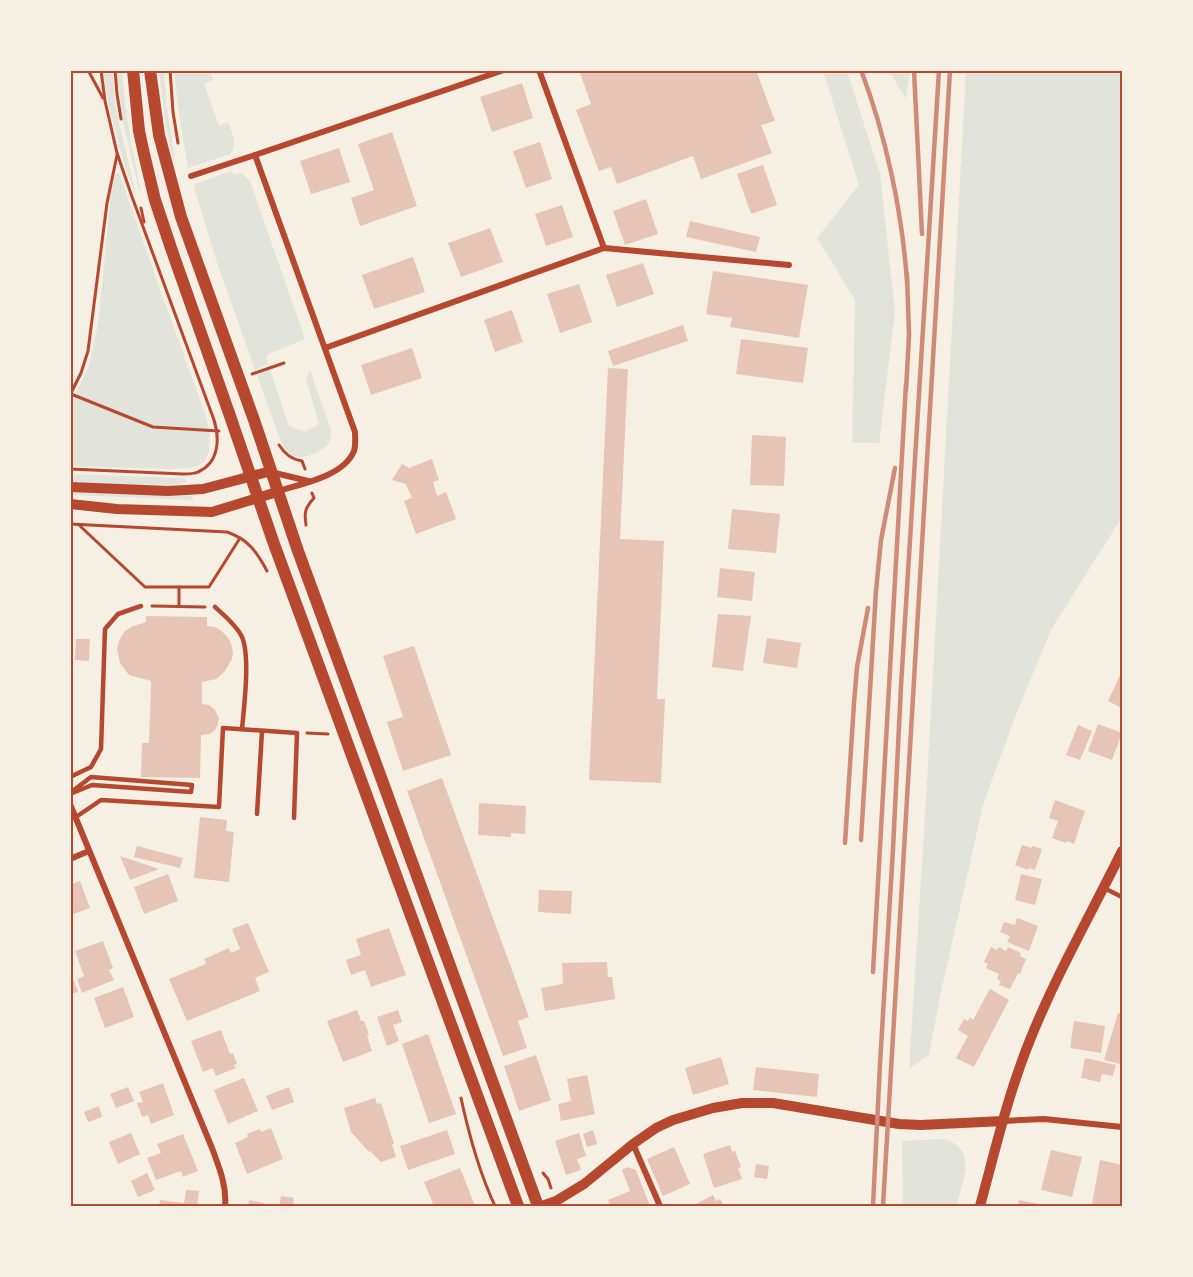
<svg xmlns="http://www.w3.org/2000/svg" width="1193" height="1277" font-family="Figtree,sans-serif">
<rect width="100%" height="100%" fill="#f6efe4"/>
<g fill="#e2e4dc">
<path d="M103,71H112L116,110L137,199C121,158 109,114 103,71Z"/>
<path d="M116,71H122C125,111 132,151 141,191L139,190L123,121Z"/>
<polygon points="159,71 164,71 167,109 175,160 173,160 166,127"/>
<path d="M174,71H210L213,80L204,84L219,126L228,122C232,133 239,145 230,154L188,168L180,121Z"/>
<polygon points="823,71 847,71 880,174 895,312 879,443 852,443 855,300 817,238 859,185"/>
<polygon points="889,71 910,71 906,99"/>
<polygon points="966,71 1122,71 1122,517 1051,630 1015,717 983,805 941,992 929,1055 909,1069 926,800"/>
<polygon points="232,171 234,175 241,173 250,181 305,339 269,354 266,357 268,364 255,370 216,260 194,187 195,184"/>
<polygon points="119,173 156,278 206,416 210,436 209,451 204,462 198,466 191,468 174,469 71,466 70,406 88,368 94,345 99,318 111,192 115,174"/>
<path d="M270,369L289,426L305,432L319,424L306,379L310,370L331,430C331,436 331,440 328,444C322,452 303,460 293,456C286,453 282,443 279,437L257,375Z"/>
<polygon points="71,474 184,478 187,482 165,486 71,483"/>
<polygon points="71,491 192,496 194,500 71,495"/>
<path d="M944,1139C979,1149 962,1181 957,1206H903L902,1141Z"/>
</g>
<g fill="#e6c5b7">
<polygon points="579,70 756,70 775,121 761,125 772,153 701,179 693,156 617,184 611,167 599,171 576,110 591,104"/>
<polygon points="522,83 533,118 492,132 480,97"/>
<polygon points="392,132 417,206 360,226 351,198 374,190 358,144"/>
<polygon points="540,142 552,179 526,188 513,151"/>
<polygon points="339,148 350,182 311,194 300,161"/>
<polygon points="763,165 777,205 751,214 737,174"/>
<polygon points="646,199 658,234 625,245 613,211"/>
<polygon points="562,205 573,237 546,246 535,214"/>
<polygon points="690,221 760,237 756,252 686,237"/>
<polygon points="490,228 503,262 461,277 448,243"/>
<polygon points="413,257 425,292 374,309 362,275"/>
<polygon points="643,263 654,294 617,307 606,275"/>
<polygon points="713,271 808,285 799,338 730,327 732,318 706,314"/>
<polygon points="579,284 592,322 560,333 547,294"/>
<polygon points="512,310 523,342 495,352 484,320"/>
<polygon points="683,325 688,341 613,366 608,351"/>
<polygon points="741,339 808,348 803,383 736,374"/>
<polygon points="412,348 422,378 371,395 361,365"/>
<polygon points="608,368 628,369 620,539 664,541 657,699 665,699 661,783 589,780"/>
<polygon points="752,435 786,437 784,486 750,485"/>
<polygon points="432,459 439,480 433,482 437,496 446,492 456,519 416,534 404,501 412,498 406,484 392,480 402,464 409,468"/>
<polygon points="732,509 780,514 776,553 728,549"/>
<polygon points="720,568 755,572 752,601 717,597"/>
<polygon points="718,614 751,616 743,671 712,667"/>
<polygon points="146,616 207,617 207,626 215,627 220,630 226,635 231,643 233,653 232,659 225,671 216,679 202,682 202,704 209,705 215,710 219,718 217,727 214,731 210,734 201,735 200,778 141,777 142,743 149,743 151,681 129,675 120,663 117,649 119,641 124,632 131,627 146,622"/>
<polygon points="767,638 801,643 797,668 763,663"/>
<polygon points="76,639 90,639 89,661 75,660"/>
<polygon points="414,646 451,755 403,771 387,722 403,717 383,656"/>
<polygon points="1121,673 1122,674 1122,708 1108,701"/>
<polygon points="1098,724 1122,733 1112,760 1088,751"/>
<polygon points="1078,725 1092,731 1080,760 1066,755"/>
<polygon points="442,778 529,1017 518,1021 527,1048 503,1056 407,791"/>
<polygon points="1055,800 1085,811 1074,844 1067,841 1066,843 1052,838 1058,821 1049,818"/>
<polygon points="479,803 526,806 525,834 511,833 511,837 478,835"/>
<polygon points="200,817 227,820 226,831 234,832 229,882 194,878"/>
<polygon points="1022,845 1032,848 1032,846 1042,849 1035,870 1029,868 1028,870 1015,865"/>
<polygon points="137,846 183,858 180,868 134,857"/>
<polygon points="120,856 159,869 130,880"/>
<polygon points="168,874 178,901 144,914 134,887"/>
<polygon points="1021,874 1042,879 1035,905 1015,900"/>
<polygon points="80,881 90,908 70,915 70,885"/>
<polygon points="539,890 572,891 571,914 538,912"/>
<polygon points="1017,918 1038,926 1029,951 1007,942 1010,936 1000,932 1004,922 1015,925"/>
<polygon points="248,923 269,972 255,978 260,991 187,1021 169,979 206,964 204,959 229,948 231,953 240,949 232,929"/>
<polygon points="389,928 406,975 371,987 365,970 351,975 346,960 361,955 356,939"/>
<polygon points="103,941 113,968 109,970 114,980 82,993 77,979 84,976 75,951"/>
<polygon points="991,947 997,950 999,947 1006,951 1008,947 1021,953 1020,956 1026,959 1020,974 1018,973 1010,989 999,985 1001,981 997,979 999,974 986,968 988,964 984,962"/>
<polygon points="607,962 608,977 612,977 615,999 545,1011 541,988 563,984 562,963"/>
<polygon points="70,971 78,992 70,994"/>
<polygon points="123,987 134,1017 105,1028 94,998"/>
<polygon points="990,989 1009,1000 974,1067 956,1058 968,1036 958,1030 964,1019 968,1021 970,1017 973,1020"/>
<polygon points="357,1010 361,1021 364,1021 369,1035 367,1036 372,1051 343,1062 327,1021"/>
<polygon points="398,1010 402,1022 393,1025 399,1041 387,1046 377,1017"/>
<polygon points="1118,1013 1122,1014 1122,1053 1120,1064 1104,1060"/>
<polygon points="1074,1021 1105,1026 1101,1053 1070,1048"/>
<polygon points="221,1030 230,1054 233,1053 237,1064 234,1065 236,1068 216,1076 213,1068 203,1072 191,1041"/>
<polygon points="428,1034 456,1114 429,1123 402,1044"/>
<polygon points="536,1055 551,1100 519,1111 504,1066"/>
<polygon points="721,1057 729,1084 693,1095 685,1068"/>
<polygon points="1085,1058 1116,1065 1113,1076 1102,1074 1100,1082 1081,1078"/>
<polygon points="756,1067 819,1074 817,1097 753,1090"/>
<polygon points="587,1075 595,1114 561,1121 558,1104 571,1101 567,1079"/>
<polygon points="244,1078 258,1111 228,1124 214,1090"/>
<polygon points="163,1083 174,1115 151,1124 148,1115 142,1117 137,1103 143,1102 139,1092"/>
<polygon points="128,1087 134,1101 116,1108 110,1094"/>
<polygon points="289,1087 294,1102 272,1110 266,1096"/>
<polygon points="375,1098 377,1104 381,1103 394,1144 392,1144 396,1157 381,1162 370,1151 369,1152 351,1132 344,1108"/>
<polygon points="99,1106 102,1117 88,1122 84,1112"/>
<polygon points="271,1128 283,1159 247,1174 235,1143 248,1137 247,1134 260,1129 261,1132"/>
<polygon points="447,1130 455,1154 408,1170 400,1146"/>
<polygon points="593,1130 597,1144 587,1147 583,1134"/>
<polygon points="131,1133 140,1154 118,1164 109,1142"/>
<polygon points="579,1133 586,1156 577,1159 581,1170 566,1175 555,1141"/>
<polygon points="183,1134 198,1171 183,1177 181,1171 156,1180 147,1158 161,1153 157,1144"/>
<polygon points="730,1145 732,1152 735,1151 741,1167 738,1168 742,1179 714,1188 703,1154"/>
<polygon points="674,1147 690,1184 663,1196 647,1159"/>
<polygon points="1051,1150 1082,1157 1072,1197 1041,1190"/>
<polygon points="1100,1160 1122,1165 1122,1206 1105,1206 1092,1204"/>
<polygon points="756,1164 769,1166 767,1179 754,1177"/>
<polygon points="627,1167 636,1170 650,1206 610,1206 608,1200 630,1191 622,1170"/>
<polygon points="460,1168 475,1206 434,1206 424,1182"/>
<polygon points="147,1173 155,1190 138,1197 131,1181"/>
<polygon points="186,1190 199,1191 197,1206 159,1206 160,1200 184,1203"/>
<polygon points="713,1195 716,1201 720,1199 724,1206 692,1206"/>
<polygon points="281,1196 294,1198 293,1206 279,1206"/>
<polygon points="249,1200 264,1203 264,1206 248,1206"/>
<polygon points="1019,1200 1039,1204 1038,1206 1018,1206"/>
</g>
<g fill="none" stroke-linecap="round" stroke-linejoin="round">
<g stroke="#b5482f" stroke-width="3">
<polyline points="88,70 103,98"/>
<polyline points="115,70 117,94 121,119"/>
<polyline points="170,70 173,112 178,143"/>
<polyline points="141,208 144,222"/>
<polyline points="252,374 284,363"/>
<polyline points="71,394 153,427 219,431"/>
<polyline points="70,395 81,373 88,351 107,203 117,155"/>
<path d="M279,445C285,454 291,459 302,461L305,469"/>
<path d="M70,469L183,474C187,474 194,474 198,472C219,463 220,439 214,420L131,194L117,153L105,101L101,70"/>
<path d="M70,524L227,532C248,539 257,552 267,571"/>
<path d="M306,525C304,512 305,508 314,498L312,493"/>
<polyline points="80,526 145,587 209,587 240,538"/>
<polyline points="179,587 179,606"/>
<polyline points="152,606 205,607"/>
<polyline points="307,733 328,734"/>
<path d="M461,1098C469,1135 479,1172 495,1206"/>
<polyline points="543,1173 548,1179 551,1188"/>
</g>
<g stroke="#b5482f" stroke-width="4.5">
<path d="M215,607C224,615 235,624 241,635C251,653 244,707 242,729"/>
<polyline points="70,777 91,767 101,749 105,629 118,614 141,606"/>
<polyline points="70,793 91,777 192,785 191,792 92,785 70,794"/>
<polyline points="257,814 262,731"/>
<polyline points="76,817 101,800 219,807 223,728 297,733 294,818"/>
<polyline points="1104,888 1122,897"/>
</g>
<g stroke="#b5482f" stroke-width="6">
<polyline points="539,70 604,248"/>
<polyline points="191,176 255,155"/>
<polyline points="325,348 604,248 789,265"/>
<polyline points="271,472 308,481"/>
<path d="M278,491C302,484 344,476 354,451C356,445 355,438 355,432L255,155L504,70"/>
<path d="M70,804L212,1148C219,1167 227,1186 225,1206"/>
<polyline points="70,859 89,851"/>
<polyline points="1003,1121 1044,1119 1122,1127"/>
<polyline points="633,1144 660,1206"/>
</g>
<g stroke="#b5482f" stroke-width="10">
<polyline points="70,487 168,491 203,489 271,471"/>
<polyline points="70,504 117,509 212,512 277,492"/>
<polyline points="542,1206 556,1201 584,1184 633,1144 656,1128 673,1120 713,1108 742,1103 773,1103 899,1124 921,1125 1003,1121"/>
<path d="M980,1206C995,1151 1008,1094 1030,1040C1056,975 1091,914 1122,851"/>
</g>
<g stroke="#b5482f" stroke-width="12">
<polyline points="133,70 139,131 144,154 155,200 171,248 229,413 274,544 518,1206"/>
<polyline points="150,70 159,135 181,217 254,420 298,551 538,1206"/>
</g>
<g stroke="#cf8b77" stroke-width="4.5">
<path d="M861,70C886,136 902,211 907,281"/>
<polyline points="914,70 922,234"/>
<polyline points="906,391 909,335 907,274"/>
<polyline points="861,840 876,591 881,540 895,468"/>
<polyline points="845,843 854,703 857,667 868,608"/>
<polyline points="873,972 906,384"/>
<polyline points="873,1206 880,1064 893,849 901,686 939,70"/>
<polyline points="883,1206 950,70"/>
</g>
</g>
<rect width="1193" height="1277" fill="none" stroke="#f6efe4" stroke-width="144"/>
<rect x="72" y="72" width="1049" height="1133" fill="none" stroke="#b5482f" stroke-width="2"/>
</svg>
